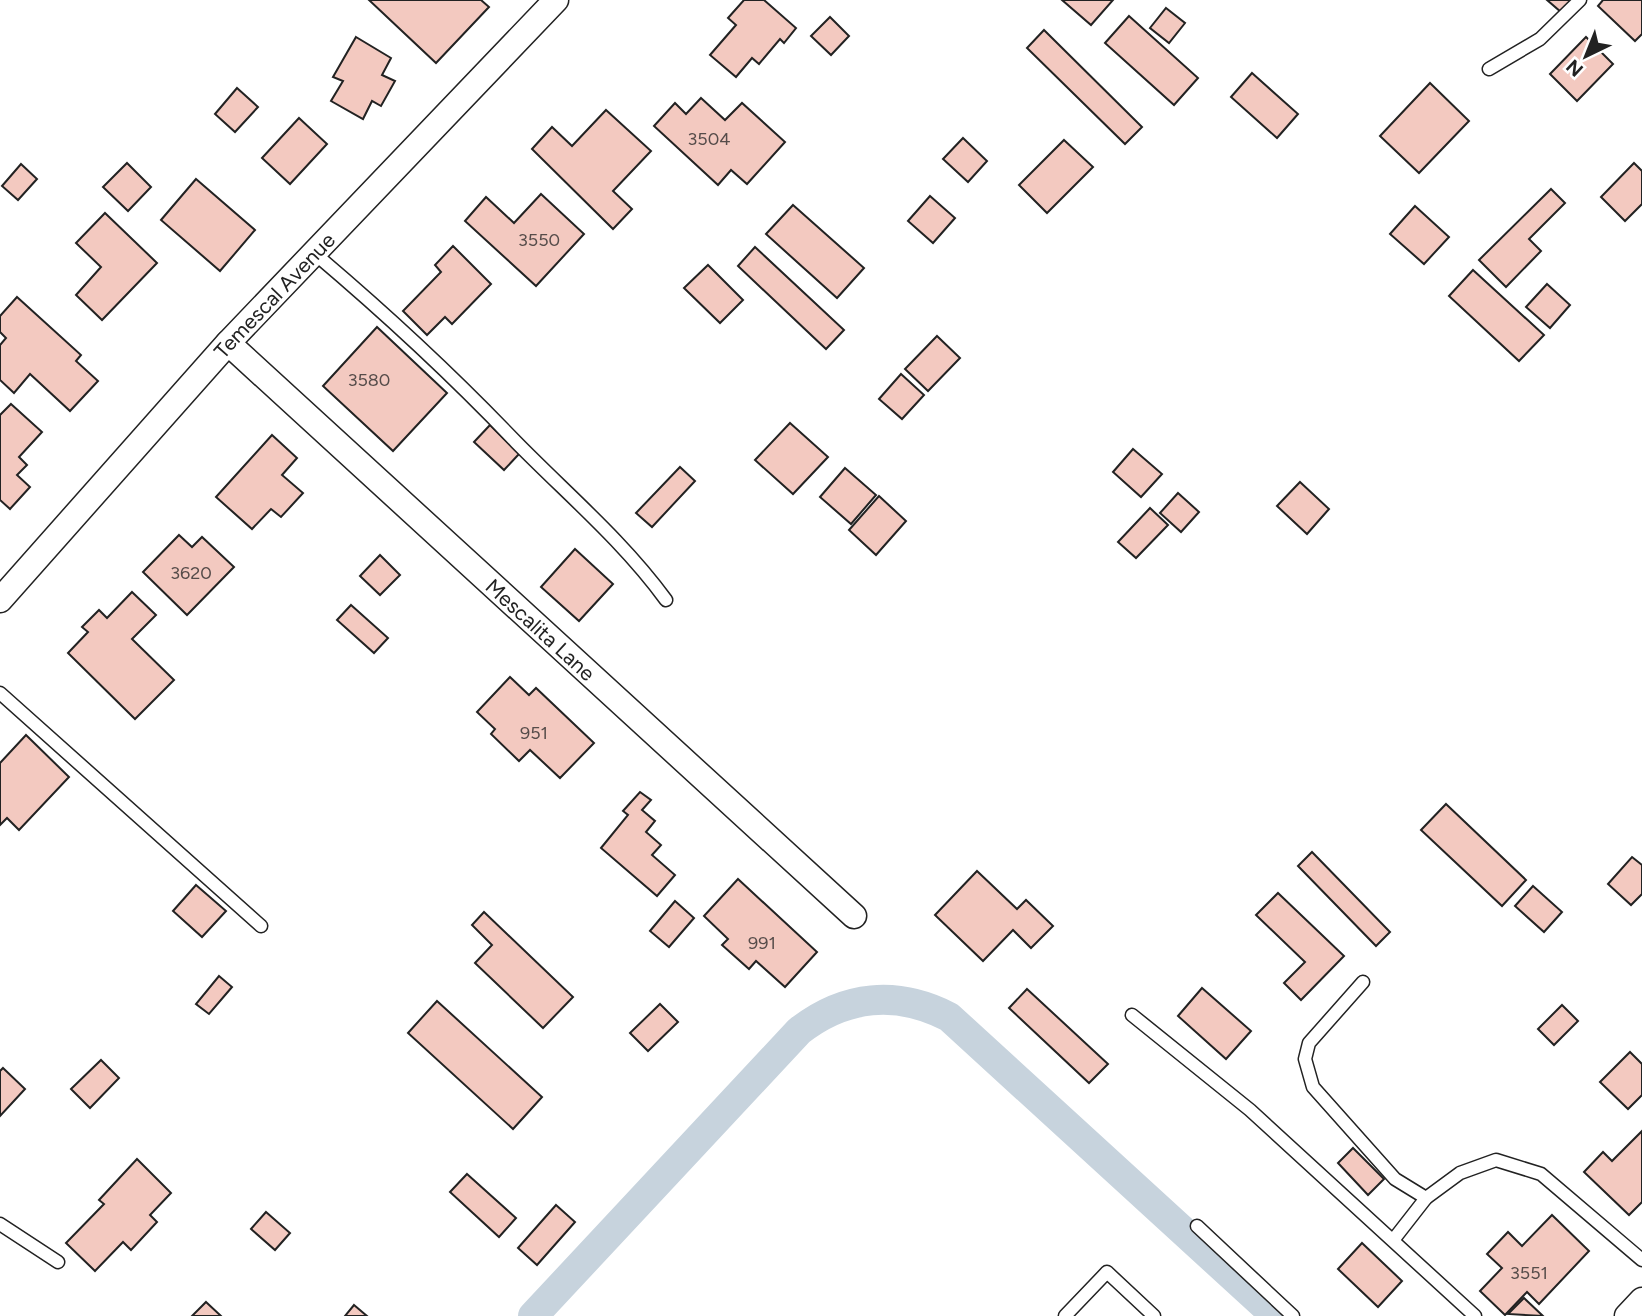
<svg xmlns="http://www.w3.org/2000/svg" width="1642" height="1316" font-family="Figtree,sans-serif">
<rect width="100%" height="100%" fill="#fff"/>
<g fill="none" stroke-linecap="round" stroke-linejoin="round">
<path stroke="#c7d3dd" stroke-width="30" d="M533,1316L799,1031C845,995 897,990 949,1017L1276,1316"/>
</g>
<g fill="#f3c9c0" stroke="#222" stroke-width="2">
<polygon points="369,0 481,0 489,7 436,63"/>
<polygon points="744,0 764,0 796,28 784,43 780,39 759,64 752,58 736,77 710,55 736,25 728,18"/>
<polygon points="1062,0 1113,0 1091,25"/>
<polygon points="1547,0 1572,0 1561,12"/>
<polygon points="1603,0 1642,0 1642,34 1635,41 1598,6"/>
<polygon points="1166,8 1185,23 1169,43 1150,28"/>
<polygon points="1129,16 1198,78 1174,105 1105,43"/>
<polygon points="830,17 849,36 831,55 811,36"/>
<polygon points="1044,30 1142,127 1125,144 1027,48"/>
<polygon points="356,37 391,58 382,75 395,81 381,106 372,101 363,119 331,101 343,81 333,77"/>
<polygon points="1586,37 1613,64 1577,101 1550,74"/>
<polygon points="1252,73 1298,114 1277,138 1231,97"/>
<polygon points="1430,83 1469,121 1419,173 1380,136"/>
<polygon points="237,88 258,107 235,132 215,114"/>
<polygon points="701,98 725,120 742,103 785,142 747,184 731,170 718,185 654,126 675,103 686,114"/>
<polygon points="606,110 651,151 613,191 632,209 613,229 532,149 552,127 572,146"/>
<polygon points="299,118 327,144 290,184 262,158"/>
<polygon points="963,138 987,161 968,182 943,159"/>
<polygon points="1064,140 1093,167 1047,213 1019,185"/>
<polygon points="127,163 151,187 128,211 103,187"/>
<polygon points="1634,163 1642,171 1642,204 1625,221 1601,197"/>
<polygon points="21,164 37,179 18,200 2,186"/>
<polygon points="196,179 255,230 220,271 161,220"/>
<polygon points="1551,189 1565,203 1529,239 1541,251 1506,287 1479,260"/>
<polygon points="541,194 584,234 536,286 465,221 486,197 514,223"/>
<polygon points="930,196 955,218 933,243 908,221"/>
<polygon points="793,205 864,268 837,298 766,234"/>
<polygon points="1415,206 1449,237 1424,264 1390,234"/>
<polygon points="105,213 157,263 102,320 76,295 101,267 76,243"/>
<polygon points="453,246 491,284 452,324 445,317 427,335 403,311 441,272 435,265"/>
<polygon points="755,247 844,330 826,349 738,266"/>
<polygon points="708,265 743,300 720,323 684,288"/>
<polygon points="1473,270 1544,335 1519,361 1449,296"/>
<polygon points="1547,284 1570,305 1550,328 1526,307"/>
<polygon points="17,297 81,355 76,361 98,381 70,411 30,374 14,393 0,380 0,345 6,338 0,332 0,316"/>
<polygon points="377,327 447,393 393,451 323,386"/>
<polygon points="937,336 960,358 928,391 905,369"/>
<polygon points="901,374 924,395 902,419 879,399"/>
<polygon points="11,404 42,432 19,457 27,465 17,475 30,487 10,509 0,500 0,415"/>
<polygon points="790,423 828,457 793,494 755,460"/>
<polygon points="490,425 519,454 504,470 474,442"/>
<polygon points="272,435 297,458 282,475 303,493 281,517 271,509 252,529 216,497"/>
<polygon points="1133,449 1162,474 1141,497 1113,472"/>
<polygon points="680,467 695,481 652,527 636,513"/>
<polygon points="845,468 876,495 851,524 820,497"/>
<polygon points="1300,482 1329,509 1307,534 1277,506"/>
<polygon points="1178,493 1199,512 1181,532 1160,513"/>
<polygon points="879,496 906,521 876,555 849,530"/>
<polygon points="1150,508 1168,525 1136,558 1118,542"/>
<polygon points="179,535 192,547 202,537 234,567 187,615 143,572"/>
<polygon points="575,549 613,584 579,621 541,587"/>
<polygon points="380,555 400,575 380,595 360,576"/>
<polygon points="132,592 156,615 132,639 174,680 135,719 68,653 88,632 82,627 99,610 107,618"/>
<polygon points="351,605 388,638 374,653 337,620"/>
<polygon points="510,677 529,695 536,688 594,743 560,778 530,750 519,761 491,734 495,729 477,712"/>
<polygon points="26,735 69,777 19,830 7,818 0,825 0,763"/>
<polygon points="640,792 651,800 642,810 655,821 646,832 661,845 652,855 675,875 657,896 601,848 628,815 623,811"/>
<polygon points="1446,804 1526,880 1502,906 1421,830"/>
<polygon points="1312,852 1390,932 1376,946 1298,866"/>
<polygon points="1632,857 1642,865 1642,894 1631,905 1608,884"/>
<polygon points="977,871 1017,909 1026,900 1053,926 1031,948 1013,930 983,961 935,915"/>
<polygon points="738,879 817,952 785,987 756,961 749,969 722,945 728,939 704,916"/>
<polygon points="196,885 226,911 202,937 173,911"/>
<polygon points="1533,886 1562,912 1544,932 1515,906"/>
<polygon points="1278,893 1344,956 1301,1000 1284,983 1305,962 1256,915"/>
<polygon points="675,901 694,918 669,947 650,931"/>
<polygon points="484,912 573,997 543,1028 475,963 492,945 472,925"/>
<polygon points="219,976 232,987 209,1014 196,1004"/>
<polygon points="1202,988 1251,1031 1226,1059 1178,1016"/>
<polygon points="1027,989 1108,1064 1089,1083 1009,1008"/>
<polygon points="437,1001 542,1097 513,1129 408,1033"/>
<polygon points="660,1004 678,1022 648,1051 630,1033"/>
<polygon points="1562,1005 1578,1021 1554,1045 1538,1029"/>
<polygon points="1630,1052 1642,1064 1642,1095 1628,1109 1600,1082"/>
<polygon points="101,1060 119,1078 90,1108 71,1089"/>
<polygon points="3,1068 25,1089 0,1116 0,1071"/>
<polygon points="1642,1131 1642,1202 1629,1215 1584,1172 1603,1152 1612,1161"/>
<polygon points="1353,1148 1384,1179 1368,1195 1338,1163"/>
<polygon points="137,1159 171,1193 150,1215 157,1222 131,1250 123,1242 95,1271 66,1243 104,1204 99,1200"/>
<polygon points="467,1174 516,1218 499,1237 450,1192"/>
<polygon points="556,1205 575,1222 537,1265 518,1248"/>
<polygon points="266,1212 290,1233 275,1250 251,1229"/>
<polygon points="1552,1215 1589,1251 1539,1304 1527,1292 1505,1315 1480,1291 1502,1268 1487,1254 1508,1232 1522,1246"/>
<polygon points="1362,1243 1402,1281 1378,1307 1338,1269"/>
<polygon points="1524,1298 1543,1316 1508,1314"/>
<polygon points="206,1302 221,1316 192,1316"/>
<polygon points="354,1305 367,1316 345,1316"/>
</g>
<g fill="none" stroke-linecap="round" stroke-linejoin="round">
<defs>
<g id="service">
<polyline points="1489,69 1540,39 1580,0"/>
<path d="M314,253C385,313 452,375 516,442C567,494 623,541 666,600"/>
<polyline points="0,693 261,926"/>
<polyline points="1363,982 1309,1043 1305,1059 1313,1087 1395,1179 1426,1198"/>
<polyline points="1132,1015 1250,1110 1475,1316"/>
<polyline points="0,1224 58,1262"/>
<polyline points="1197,1226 1293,1316"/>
<polyline points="1394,1239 1426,1198 1460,1173 1496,1160 1541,1174 1642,1260"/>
<polyline points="1065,1316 1107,1272 1154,1316"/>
</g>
<g id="minor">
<path id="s1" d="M228,343L854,916"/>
<path id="s2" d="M0,600L228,343L556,0"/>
<polyline points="1627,1316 1642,1300"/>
</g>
</defs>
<use href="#service" stroke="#222" stroke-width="15"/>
<use href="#minor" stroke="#222" stroke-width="27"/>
<use href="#service" stroke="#fff" stroke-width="12"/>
<use href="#minor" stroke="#fff" stroke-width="24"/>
</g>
<g text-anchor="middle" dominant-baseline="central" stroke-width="5" stroke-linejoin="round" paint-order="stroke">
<g font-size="18" fill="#564c4a">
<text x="709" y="139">3504</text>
<text x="539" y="240">3550</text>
<text x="369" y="380">3580</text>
<text x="191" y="573">3620</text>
<text x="534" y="733">951</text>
<text x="762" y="943">991</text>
<text x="1529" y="1273">3551</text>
</g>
<g font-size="21" fill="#222" stroke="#fff">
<text stroke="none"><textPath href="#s2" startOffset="410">Temescal Avenue</textPath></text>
<text stroke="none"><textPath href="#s1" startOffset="424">Mescalita Lane</textPath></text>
</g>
</g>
<g transform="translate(1586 56) rotate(223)" stroke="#ffffff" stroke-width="5" paint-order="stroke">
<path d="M0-5L12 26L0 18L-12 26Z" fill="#222222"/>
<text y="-10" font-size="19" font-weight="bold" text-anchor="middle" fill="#222222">N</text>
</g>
</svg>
